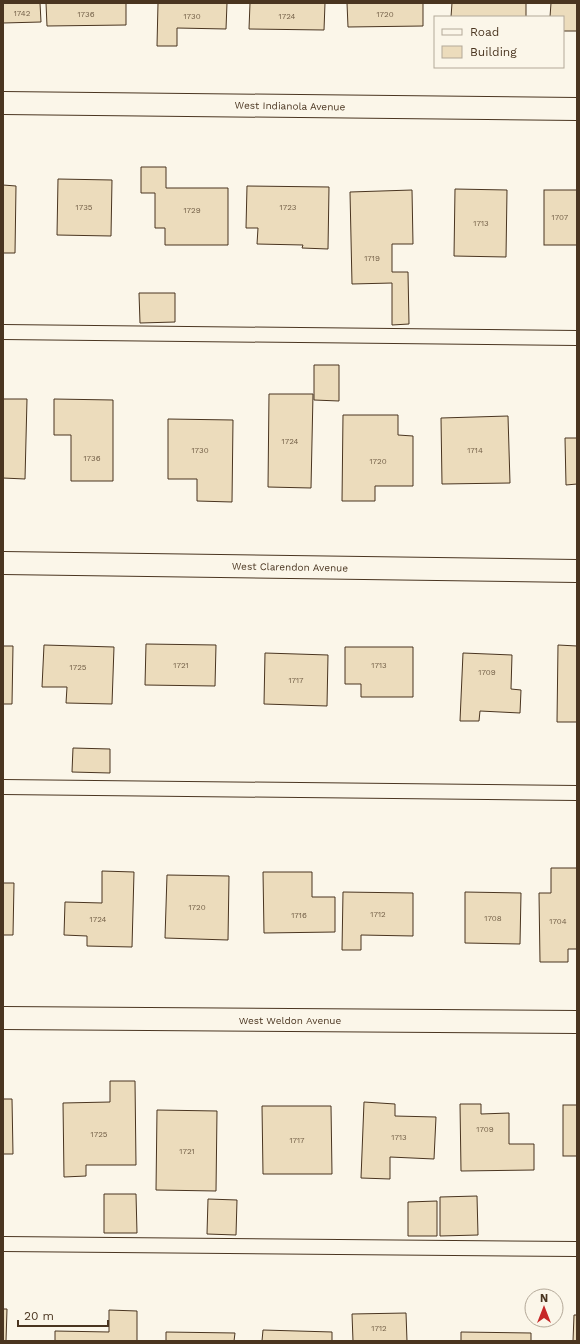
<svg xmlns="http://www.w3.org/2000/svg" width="580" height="1344" font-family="'Work Sans',sans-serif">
<rect width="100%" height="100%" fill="#fbf6e9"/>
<g fill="#ecdcbc" stroke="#4a3520">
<polygon points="3,3 40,3 41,22 3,23"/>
<polygon points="46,3 126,3 126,25 47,26"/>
<polygon points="158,3 227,3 226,29 177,28 177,46 157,46"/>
<polygon points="250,3 325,3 324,30 249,29"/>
<polygon points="347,3 423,3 423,26 348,27"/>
<polygon points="452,3 526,3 526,17 451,17"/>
<polygon points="551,3 577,3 577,31 563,31 563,17 550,17"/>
<polygon points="141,167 166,167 166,188 228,188 228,245 165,245 165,228 155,228 155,193 141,193"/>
<polygon points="58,179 112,180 111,236 57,235"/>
<polygon points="3,185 16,186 15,253 3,253"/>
<polygon points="247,186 329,187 328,249 302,248 303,245 257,244 258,228 246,228"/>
<polygon points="455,189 507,190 506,257 454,256"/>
<polygon points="412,190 413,244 392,244 392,272 408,272 409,324 392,325 392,283 352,284 350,192"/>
<rect x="544" y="190" width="33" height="55"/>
<polygon points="139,293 175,293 175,322 140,323"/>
<polygon points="314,365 339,365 339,401 314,400"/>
<polygon points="269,394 313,394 311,488 268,487"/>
<polygon points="3,399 27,399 25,479 3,478"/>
<polygon points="54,399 113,400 113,481 71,481 71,435 54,435"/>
<polygon points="343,415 398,415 398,435 413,436 413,486 375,486 375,501 342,501"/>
<polygon points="508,416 510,483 442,484 441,418"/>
<polygon points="168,419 233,420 232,502 197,501 197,479 168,479"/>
<polygon points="565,438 577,438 577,484 566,485"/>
<polygon points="146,644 216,645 215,686 145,685"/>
<polygon points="44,645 114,647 112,704 66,703 67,687 42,687"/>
<polygon points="558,645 577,646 577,722 557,722"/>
<polygon points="3,646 13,646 12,704 3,704"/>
<polygon points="345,647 413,647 413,697 361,697 361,684 345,684"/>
<polygon points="265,653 328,655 327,706 264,704"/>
<polygon points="463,653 512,655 511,689 521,690 520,713 480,711 479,721 460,721"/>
<polygon points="73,748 110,749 110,773 72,772"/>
<polygon points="551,868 577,868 577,949 568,949 568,962 540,962 539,893 551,893"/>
<polygon points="102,871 134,872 132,947 87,946 87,936 64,935 65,902 102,903"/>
<polygon points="263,872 312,872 312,897 335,897 335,932 264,933"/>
<polygon points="167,875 229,876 228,940 165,938"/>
<polygon points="3,883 14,883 13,935 3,935"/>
<polygon points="343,892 413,893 413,936 361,935 361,950 342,950"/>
<polygon points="465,892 521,893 520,944 465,943"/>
<polygon points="110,1081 135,1081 136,1165 86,1165 86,1176 64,1177 63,1103 110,1102"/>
<polygon points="3,1099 12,1099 13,1154 3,1154"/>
<polygon points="364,1102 395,1104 395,1116 436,1117 434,1159 390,1157 390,1179 361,1178"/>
<polygon points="460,1104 481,1104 481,1114 509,1113 509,1144 534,1144 534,1170 461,1171"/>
<rect x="563" y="1105" width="14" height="51"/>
<polygon points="262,1106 331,1106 332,1174 263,1174"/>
<polygon points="157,1110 217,1111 216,1191 156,1190"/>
<polygon points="104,1194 136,1194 137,1233 104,1233"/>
<polygon points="477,1196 478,1235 440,1236 440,1197"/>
<polygon points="208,1199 237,1200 236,1235 207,1234"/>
<polygon points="437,1201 437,1236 408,1236 408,1202"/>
<polygon points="3,1309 7,1309 6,1341 3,1341"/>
<polygon points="109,1310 137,1311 137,1341 55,1341 55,1331 109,1332"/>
<polygon points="406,1313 407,1341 353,1341 352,1314"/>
<polygon points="574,1315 577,1315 577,1341 573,1341"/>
<polygon points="263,1330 332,1332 332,1341 262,1341"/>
<polygon points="166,1332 235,1333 234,1341 166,1341"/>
<polygon points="461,1332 531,1333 531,1341 461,1341"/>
</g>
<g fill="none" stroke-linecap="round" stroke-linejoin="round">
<defs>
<g id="service">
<polyline points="3,332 577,338"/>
<polyline points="3,787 577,793"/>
<polyline points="3,1244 577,1249"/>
</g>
<g id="minor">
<polyline points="3,103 577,109"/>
<polyline points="3,563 577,571"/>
<polyline points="3,1018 577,1022"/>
</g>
</defs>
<use href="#service" stroke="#4a3520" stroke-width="16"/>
<use href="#minor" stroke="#4a3520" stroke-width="24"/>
<use href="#service" stroke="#fbf6e9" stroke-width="14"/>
<use href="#minor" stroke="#fbf6e9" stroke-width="22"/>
</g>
<g text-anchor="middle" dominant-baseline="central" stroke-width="3" stroke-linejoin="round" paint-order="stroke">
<g font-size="8" fill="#725f47">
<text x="22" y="13">1742</text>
<text x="86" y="14">1736</text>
<text x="385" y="14">1720</text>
<text x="192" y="16">1730</text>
<text x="287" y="16">1724</text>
<text x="84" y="207">1735</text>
<text x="288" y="207">1723</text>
<text x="192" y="210">1729</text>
<text x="560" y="217">1707</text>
<text x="481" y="223">1713</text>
<text x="372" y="258">1719</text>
<text x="290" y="441">1724</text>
<text x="200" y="450">1730</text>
<text x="475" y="450">1714</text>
<text x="92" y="458">1736</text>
<text x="378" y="461">1720</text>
<text x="181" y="665">1721</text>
<text x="379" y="665">1713</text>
<text x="78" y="667">1725</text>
<text x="487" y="672">1709</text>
<text x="296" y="680">1717</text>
<text x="197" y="907">1720</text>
<text x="378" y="914">1712</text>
<text x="299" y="915">1716</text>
<text x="493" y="918">1708</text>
<text x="98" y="919">1724</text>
<text x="558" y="921">1704</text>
<text x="485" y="1129">1709</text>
<text x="99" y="1134">1725</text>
<text x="399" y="1137">1713</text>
<text x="297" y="1140">1717</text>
<text x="187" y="1151">1721</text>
<text x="379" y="1328">1712</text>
</g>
<g font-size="10" fill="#4a3520" stroke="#fbf6e9">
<text transform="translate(290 106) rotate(1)">West Indianola Avenue</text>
<text transform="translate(290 567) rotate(1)">West Clarendon Avenue</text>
<text x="290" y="1020">West Weldon Avenue</text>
</g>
</g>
<rect width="580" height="1344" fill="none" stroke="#4a3520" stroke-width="8"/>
<rect x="434" y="16" width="130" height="52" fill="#fbf6e9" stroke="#b4a999"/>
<rect x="442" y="29" width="20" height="6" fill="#fbf6e9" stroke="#b4a999"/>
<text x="470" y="36" font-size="12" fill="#4a3520">Road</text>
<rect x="442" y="46" width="20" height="12" fill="#ecdcbc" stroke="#b4a999"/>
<text x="470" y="56" font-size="12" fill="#4a3520">Building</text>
<g transform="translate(544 1308)"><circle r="19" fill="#fbf6e9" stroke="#b4a999"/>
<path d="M0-3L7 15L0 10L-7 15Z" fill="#c62828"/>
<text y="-6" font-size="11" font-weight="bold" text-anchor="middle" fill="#4a3520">N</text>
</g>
<path d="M18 1320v6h90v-6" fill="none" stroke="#4a3520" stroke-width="2"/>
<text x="24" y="1320" font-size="12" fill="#4a3520" stroke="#fbf6e9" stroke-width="3" paint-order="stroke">20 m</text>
</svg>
